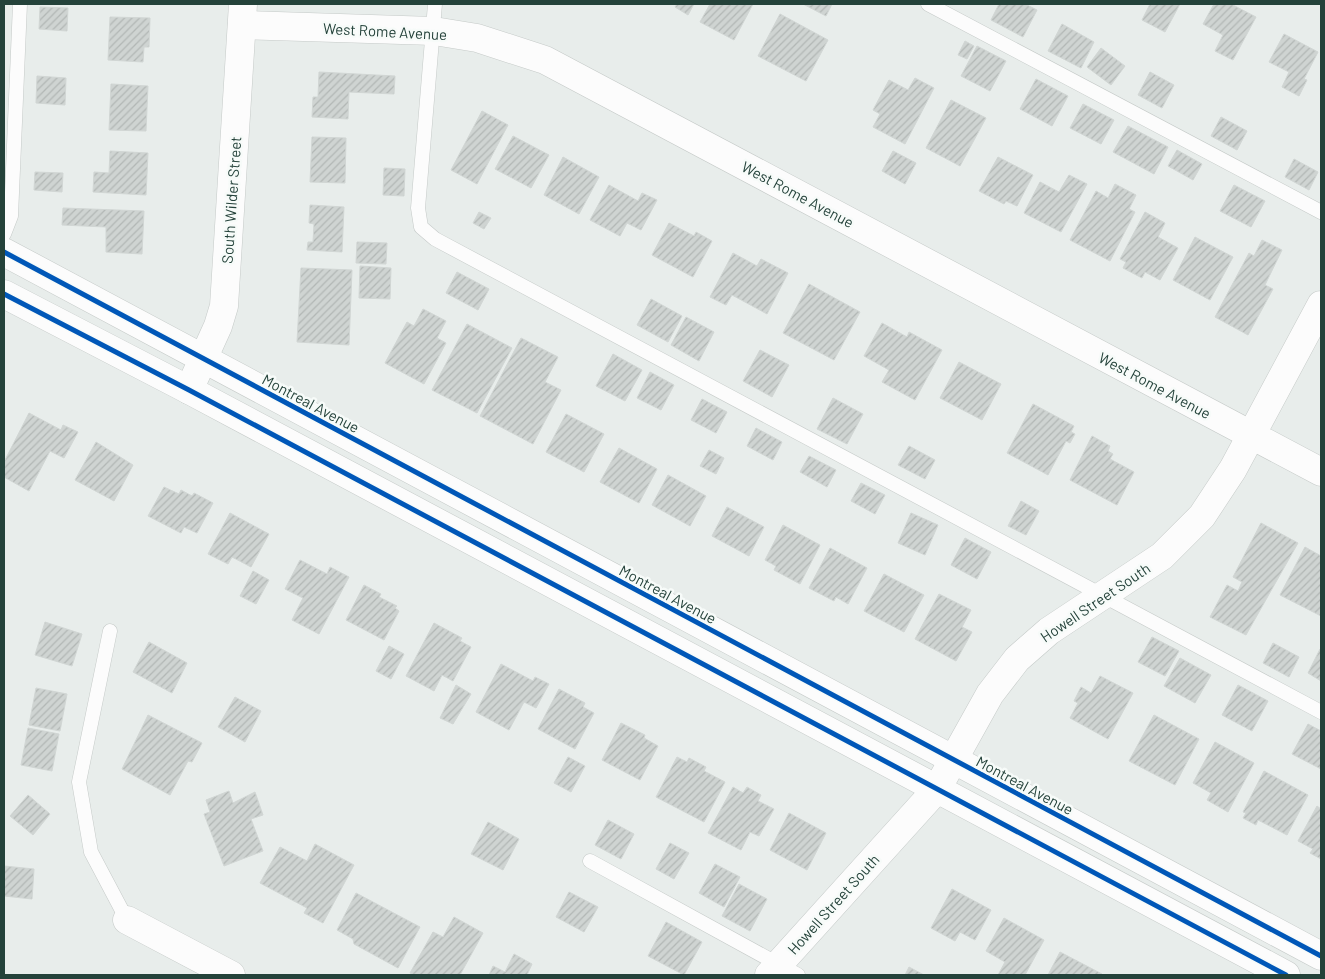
<svg xmlns="http://www.w3.org/2000/svg" width="1325" height="979" font-family="Barlow,sans-serif">
<defs>
<pattern id="building-hatch" width="6" height="6" patternUnits="userSpaceOnUse" patternTransform="scale(1.25)"><rect width="6" height="6" fill="#cfd4d2"/><path d="M-1 1l2-2M0 6l6-6M5 7l2-2" fill="none" stroke="#b2b7b5"/></pattern>
</defs>
<rect width="100%" height="100%" fill="#e8edeb"/>
<g fill="url(#building-hatch)" stroke="#d1d6d4">
<polygon points="677,4 694,4 688,15 675,7"/>
<polygon points="710,4 753,4 734,40 700,22"/>
<polygon points="803,4 832,4 826,16"/>
<polygon points="999,4 1025,4 1037,10 1023,37 991,20"/>
<polygon points="1150,4 1180,4 1165,32 1142,20"/>
<polygon points="1214,4 1231,4 1256,17 1233,60 1215,51 1223,35 1203,24"/>
<polygon points="40,7 68,8 67,31 39,29"/>
<polygon points="780,14 828,40 806,81 758,56"/>
<polygon points="110,17 150,18 149,47 144,47 143,62 108,60"/>
<polygon points="1062,24 1094,42 1081,68 1048,51"/>
<polygon points="1284,34 1318,52 1304,79 1307,80 1299,96 1282,87 1289,72 1269,62"/>
<polygon points="965,41 974,46 967,59 958,55"/>
<polygon points="977,46 1006,61 990,91 961,76"/>
<polygon points="1101,48 1125,66 1111,85 1087,67"/>
<polygon points="319,72 395,76 394,94 349,92 348,119 312,117 313,97 318,97"/>
<polygon points="1150,72 1174,85 1162,108 1138,95"/>
<polygon points="37,76 66,78 65,105 36,103"/>
<polygon points="915,78 934,88 905,144 873,127 880,114 873,110 889,80 908,90"/>
<polygon points="1036,79 1068,96 1052,126 1020,109"/>
<polygon points="111,84 148,86 146,131 109,130"/>
<polygon points="951,100 986,118 960,166 926,148"/>
<polygon points="1083,104 1114,120 1101,144 1070,128"/>
<polygon points="482,111 508,125 477,184 451,170"/>
<polygon points="1221,117 1247,131 1237,150 1211,136"/>
<polygon points="1128,126 1168,147 1154,174 1113,152"/>
<polygon points="513,136 549,155 531,188 495,169"/>
<polygon points="312,137 346,138 345,183 310,182"/>
<polygon points="1177,150 1202,164 1193,180 1168,166"/>
<polygon points="110,151 148,153 146,195 93,192 94,172 109,173"/>
<polygon points="893,151 916,163 905,184 882,171"/>
<polygon points="563,157 599,177 579,214 544,195"/>
<polygon points="998,157 1033,175 1017,206 1006,201 1004,204 979,191"/>
<polygon points="1294,159 1318,172 1309,190 1285,177"/>
<polygon points="384,168 405,169 404,196 383,195"/>
<polygon points="35,172 63,173 62,192 34,190"/>
<polygon points="1069,175 1087,184 1061,232 1024,213 1040,182 1059,192"/>
<polygon points="1115,184 1136,195 1129,209 1135,212 1110,261 1070,240 1096,191 1108,198"/>
<polygon points="609,185 638,201 642,193 657,200 641,230 627,223 620,236 590,220"/>
<polygon points="1234,185 1265,201 1251,227 1220,211"/>
<polygon points="310,205 344,207 342,252 307,250 308,242 313,242 314,224 309,223"/>
<polygon points="63,208 144,211 142,254 106,252 106,227 62,225"/>
<polygon points="479,212 491,218 484,229 473,223"/>
<polygon points="1145,212 1165,223 1158,237 1178,248 1160,280 1145,272 1142,278 1123,268 1126,262 1120,259"/>
<polygon points="669,223 694,236 696,232 712,241 693,277 652,255"/>
<polygon points="1195,237 1233,257 1210,300 1173,280"/>
<polygon points="1262,240 1282,250 1265,285 1273,289 1248,335 1215,317 1249,253 1254,256"/>
<polygon points="357,242 387,243 386,264 356,263"/>
<polygon points="733,253 757,266 761,259 788,273 767,314 732,295 726,305 710,297"/>
<polygon points="360,266 391,268 390,299 359,298"/>
<polygon points="301,268 352,270 349,345 297,342"/>
<polygon points="457,272 489,289 478,310 446,293"/>
<polygon points="809,284 860,312 834,360 783,333"/>
<polygon points="651,299 682,316 668,342 637,325"/>
<polygon points="423,309 446,321 437,338 446,343 424,384 385,363 407,322 414,326"/>
<polygon points="686,317 714,332 699,361 671,345"/>
<polygon points="882,323 907,337 909,332 942,350 915,400 882,382 889,370 864,356"/>
<polygon points="467,324 512,348 477,413 432,390"/>
<polygon points="521,338 558,357 545,382 561,390 533,444 480,416"/>
<polygon points="760,350 789,365 772,397 743,381"/>
<polygon points="613,354 642,370 625,401 596,386"/>
<polygon points="959,362 1001,384 982,420 940,398"/>
<polygon points="650,372 674,385 661,410 637,398"/>
<polygon points="833,398 863,414 847,444 817,429"/>
<polygon points="702,399 727,412 716,433 691,420"/>
<polygon points="1033,404 1074,426 1071,432 1075,434 1070,443 1066,441 1048,475 1007,453"/>
<polygon points="29,413 61,430 63,425 78,432 64,458 50,451 29,491 4,477 4,462"/>
<polygon points="566,414 604,434 584,472 546,452"/>
<polygon points="756,428 782,442 773,460 747,446"/>
<polygon points="1092,436 1110,446 1108,451 1113,454 1110,459 1134,472 1117,505 1070,480"/>
<polygon points="96,442 133,465 114,501 75,480"/>
<polygon points="909,446 935,460 925,479 898,465"/>
<polygon points="619,448 657,469 639,503 600,482"/>
<polygon points="709,450 724,458 716,474 700,466"/>
<polygon points="809,456 836,470 827,487 800,472"/>
<polygon points="668,475 706,496 690,526 652,505"/>
<polygon points="861,483 885,495 875,514 851,501"/>
<polygon points="164,487 179,494 181,490 192,496 194,493 213,503 197,533 184,527 181,533 148,516"/>
<polygon points="1021,501 1039,511 1026,535 1008,526"/>
<polygon points="727,507 764,527 749,556 712,536"/>
<polygon points="230,513 269,534 251,567 232,557 228,564 208,554"/>
<polygon points="911,513 938,525 925,555 898,543"/>
<polygon points="1261,523 1298,543 1246,635 1210,617 1227,585 1238,591 1242,582 1233,577"/>
<polygon points="783,525 820,545 800,584 774,570 776,566 765,560"/>
<polygon points="965,538 991,552 977,579 951,565"/>
<polygon points="1305,547 1321,556 1321,616 1280,595"/>
<polygon points="830,548 867,568 848,604 836,597 834,601 809,588"/>
<polygon points="300,560 327,574 330,567 349,577 319,634 292,620 303,598 285,589"/>
<polygon points="253,571 269,580 256,604 240,596"/>
<polygon points="884,574 924,595 904,632 864,611"/>
<polygon points="364,585 381,594 379,597 397,606 395,608 399,611 384,640 346,620"/>
<polygon points="939,594 971,610 962,627 972,632 956,661 915,639"/>
<polygon points="45,622 82,634 72,666 35,655"/>
<polygon points="434,623 462,638 460,641 471,647 453,681 442,675 434,691 406,676"/>
<polygon points="1152,637 1179,651 1165,676 1138,662"/>
<polygon points="149,642 187,663 172,693 133,672"/>
<polygon points="1273,643 1299,657 1289,677 1263,663"/>
<polygon points="389,646 404,654 391,679 376,671"/>
<polygon points="1320,649 1321,650 1321,681 1308,673"/>
<polygon points="1180,658 1211,675 1195,703 1164,686"/>
<polygon points="501,664 533,681 535,677 549,684 536,708 524,702 509,730 476,712"/>
<polygon points="1100,676 1133,693 1108,739 1070,718 1078,703 1074,701 1081,687 1091,693"/>
<polygon points="456,685 471,694 453,724 440,718"/>
<polygon points="1238,685 1268,701 1252,731 1222,715"/>
<polygon points="36,688 67,694 60,731 29,725"/>
<polygon points="559,689 585,703 583,707 594,713 575,749 538,729"/>
<polygon points="235,697 261,711 245,742 218,727"/>
<polygon points="148,715 202,743 192,762 188,761 170,795 122,769"/>
<polygon points="1154,715 1199,739 1175,785 1129,761"/>
<polygon points="621,723 645,735 644,738 658,746 640,780 602,760"/>
<polygon points="1308,724 1321,731 1321,769 1292,754"/>
<polygon points="28,728 59,734 52,771 21,765"/>
<polygon points="1215,742 1254,763 1228,812 1207,800 1211,793 1193,783"/>
<polygon points="568,757 585,766 571,792 554,783"/>
<polygon points="677,757 687,762 689,758 706,767 704,771 725,782 704,822 656,797"/>
<polygon points="1264,771 1308,795 1287,835 1258,820 1256,825 1243,818 1246,813 1243,812"/>
<polygon points="733,787 743,793 747,787 761,795 758,801 774,809 759,836 750,832 741,850 708,833"/>
<polygon points="229,791 233,803 255,792 263,815 251,819 263,851 224,866 204,814 210,812 206,800"/>
<polygon points="28,795 50,814 33,835 10,816"/>
<polygon points="1317,806 1321,809 1321,859 1310,853 1313,849 1298,841"/>
<polygon points="789,813 826,833 807,870 770,850"/>
<polygon points="608,820 634,834 621,859 595,845"/>
<polygon points="488,822 519,839 503,870 471,854"/>
<polygon points="670,843 689,853 674,879 656,869"/>
<polygon points="315,844 354,865 323,923 304,913 307,908 260,883 280,847 307,861"/>
<polygon points="715,864 740,877 724,907 699,893"/>
<polygon points="4,866 34,869 32,899 4,896"/>
<polygon points="739,884 767,899 750,931 722,916"/>
<polygon points="952,889 991,910 975,940 960,932 955,941 931,928"/>
<polygon points="569,892 598,907 584,932 556,917"/>
<polygon points="356,893 420,927 398,968 354,944 353,939 337,930"/>
<polygon points="454,917 483,933 460,975 415,975 410,973 433,932 443,937"/>
<polygon points="1004,918 1044,940 1025,975 998,975 1005,962 986,951"/>
<polygon points="666,922 702,942 684,975 648,956"/>
<polygon points="1060,952 1102,974 1101,975 1048,975"/>
<polygon points="514,954 532,964 527,975 489,975 493,966 505,972"/>
<polygon points="909,967 924,975 905,975"/>
</g>
<g fill="none" stroke-linecap="round" stroke-linejoin="round">
<defs>
<g id="service">
<polyline points="435,4 418,208 421,227 435,239 1321,712"/>
<polyline points="928,4 1321,212"/>
<polyline points="4,234 11,216 20,4"/>
<polyline points="110,631 79,782 91,852 127,920"/>
<polyline points="590,861 798,975"/>
</g>
<g id="minor">
<polyline points="242,25 434,31 477,38 545,60 1321,472"/>
<polyline points="189,390 218,326 224,306 243,4"/>
<polyline points="127,920 231,975"/>
<polyline points="769,975 937,789 990,694 1017,659 1049,631 1162,556 1202,516 1233,469 1321,305"/>
</g>
<g id="tertiary">
<polyline points="4,252 1321,956"/>
<polyline points="4,294 189,390 1286,975"/>
</g>
</defs>
<use href="#service" stroke="#c5cac8" stroke-width="15"/>
<use href="#minor" stroke="#c5cac8" stroke-width="29"/>
<use href="#tertiary" stroke="#c5cac8" stroke-width="29"/>
<use href="#service" stroke="#fcfcfc" stroke-width="14"/>
<use href="#minor" stroke="#fcfcfc" stroke-width="28"/>
<use href="#tertiary" stroke="#fcfcfc" stroke-width="28"/>
<defs>
<g id="cycleway">
<polyline points="4,252 1321,956"/>
<polyline points="4,294 189,390 1286,975"/>
</g>
</defs>
<use href="#cycleway" stroke="#f7fbf9" stroke-width="8"/>
<use href="#cycleway" stroke="#0057b8" stroke-width="5"/>
</g>
<g text-anchor="middle" dominant-baseline="central" stroke-width="5" stroke-linejoin="round" paint-order="stroke">
<g font-size="15" fill="#24423a" stroke="#f7fbf9">
<text transform="translate(385 31) rotate(3)">West Rome Avenue</text>
<text transform="translate(798 194) rotate(28)">West Rome Avenue</text>
<text transform="translate(231 200) rotate(-86)">South Wilder Street</text>
<text transform="translate(1155 385) rotate(28)">West Rome Avenue</text>
<text transform="translate(311 403) rotate(28)">Montreal Avenue</text>
<text transform="translate(668 594) rotate(28)">Montreal Avenue</text>
<text transform="translate(1095 602) rotate(-34)">Howell Street South</text>
<text transform="translate(1025 785) rotate(28)">Montreal Avenue</text>
<text transform="translate(833 904) rotate(-48)">Howell Street South</text>
</g>
</g>
<rect width="1325" height="979" fill="none" stroke="#24423a" stroke-width="10"/>
</svg>
